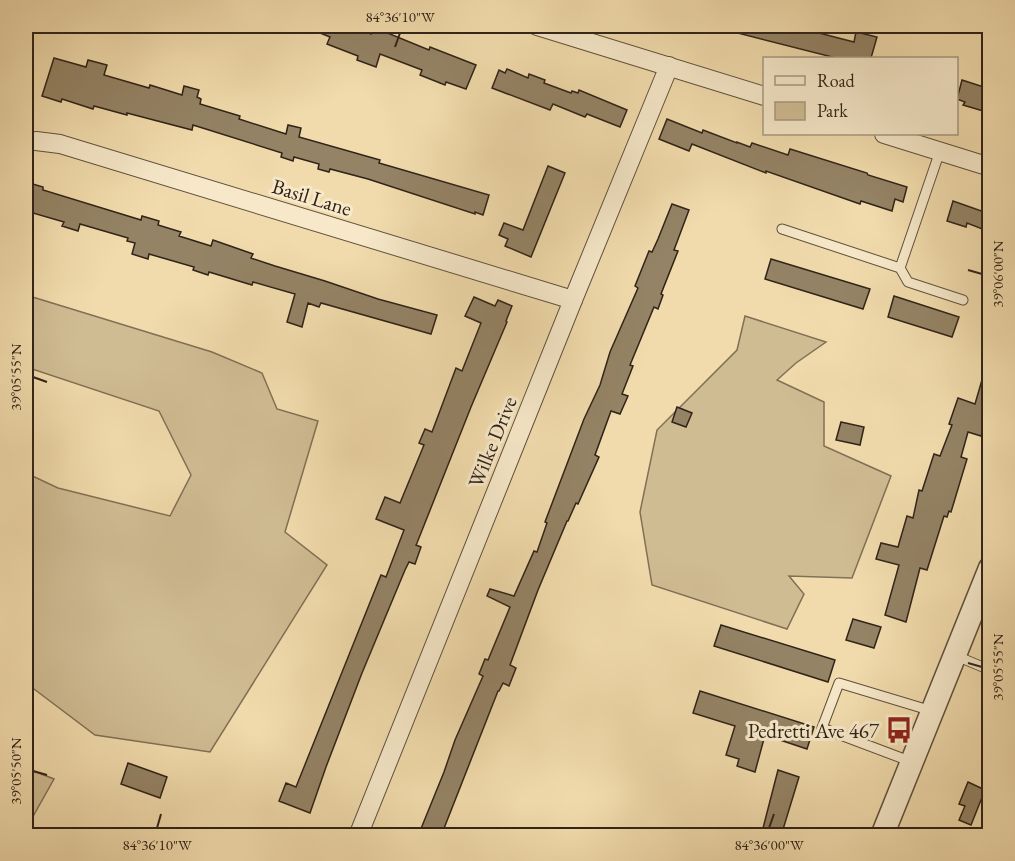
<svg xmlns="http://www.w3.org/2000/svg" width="1015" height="861" font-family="'EB Garamond',serif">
<rect width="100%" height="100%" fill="#f1dbac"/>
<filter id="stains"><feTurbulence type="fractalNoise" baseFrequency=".00333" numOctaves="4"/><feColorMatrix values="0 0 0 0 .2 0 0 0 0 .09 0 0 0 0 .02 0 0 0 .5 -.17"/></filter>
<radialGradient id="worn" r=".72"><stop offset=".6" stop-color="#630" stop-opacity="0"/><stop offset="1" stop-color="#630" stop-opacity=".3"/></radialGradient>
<g fill="#d0bc93" stroke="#807056" stroke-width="1.5">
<polygon points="26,295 212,352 262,373 277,409 318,421 285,532 327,565 210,752 95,735 26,683 26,473 58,488 170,516 191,475 159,411 26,367"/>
<polygon points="745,316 826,342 796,363 777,380 824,402 824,446 891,476 852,578 789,576 804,594 787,629 652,585 640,512 657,430 737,350"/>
<polygon points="26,768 54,779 26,829"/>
</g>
<g fill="#948365" stroke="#302319" stroke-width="1.5">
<polygon points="303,26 351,26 371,34 373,27 429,50 430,47 476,65 466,89 446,82 445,85 420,75 422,70 380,54 376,67 357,60 358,56 327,44 330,37"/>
<polygon points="727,26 792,26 854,42 856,32 877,37 871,58 836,58 726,30"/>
<polygon points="54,58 86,67 88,60 107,65 104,75 149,88 150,85 182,95 184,86 199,90 197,97 201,99 200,104 240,116 239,119 286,134 288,125 301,128 299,137 380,160 379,163 489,195 483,215 475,212 475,214 368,179 330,169 329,172 318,169 319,164 294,157 293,161 281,157 282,153 193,125 192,130 127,113 127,115 94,106 93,109 62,99 61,102 42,96"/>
<polygon points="507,69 528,78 529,74 545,80 544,83 571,93 572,91 578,93 579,90 627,110 620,127 587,114 585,117 553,104 550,110 492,88 499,70 505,73"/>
<polygon points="962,80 990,89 990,113 963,105 965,102 957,99"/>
<polygon points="667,119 702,133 703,130 737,143 737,142 750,147 752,143 788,155 790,149 867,173 868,175 907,187 903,202 895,199 892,211 861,201 860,204 766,171 766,173 692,144 689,151 659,139"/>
<polygon points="548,166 565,173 531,257 505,246 508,239 499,235 504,223 523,230"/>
<polygon points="26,182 43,187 43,190 141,220 142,216 159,221 158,225 181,232 179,236 211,246 213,240 253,254 251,258 275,266 325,281 378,299 437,315 431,334 321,303 319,307 308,303 302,327 287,322 295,294 253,282 252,285 209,272 208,275 193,270 194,267 149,254 148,259 132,254 135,243 127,241 128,238 80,224 78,231 62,226 64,222 26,211"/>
<polygon points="953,201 990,214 990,232 967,223 966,227 947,221"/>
<polygon points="672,204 689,210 674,250 678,251 661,294 663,295 658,309 654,307 630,365 633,366 622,394 628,396 620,414 611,411 595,455 599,457 578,504 576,503 568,521 567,521 538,590 510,665 516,668 509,686 503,683 499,691 498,691 441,836 418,836 444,772 455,740 483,676 479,674 485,659 488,660 510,607 487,596 490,589 514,596 534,551 537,552 547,523 545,522 584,419 600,385 610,352 638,288 635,286 649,251 652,252 658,239"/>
<polygon points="771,259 870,289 863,309 765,279"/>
<polygon points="894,296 959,317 952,337 888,317"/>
<polygon points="474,297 495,306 498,300 512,306 506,321 507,322 471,407 417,543 416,545 421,547 415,564 409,562 405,570 362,673 326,767 310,813 279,801 286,783 296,787 381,575 386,577 404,530 376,519 385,497 400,503 424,445 419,443 425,429 432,432 456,368 462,371 481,323 465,316"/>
<polygon points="986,366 990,366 990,413 981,436 968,432 961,457 967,459 951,512 949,511 947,517 944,516 927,570 920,568 906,622 885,615 899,565 876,559 881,543 898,547 907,516 913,518 919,490 922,491 934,454 940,456 952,425 949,424 958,398 975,404"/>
<polygon points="677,407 692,413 686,427 672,422"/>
<polygon points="841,422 864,427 860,445 836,440"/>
<polygon points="853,619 881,627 874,648 846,640"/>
<polygon points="721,625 835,660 828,682 714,646"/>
<polygon points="700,691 814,727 807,749 765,735 755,772 737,766 739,759 726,755 735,726 693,713"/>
<polygon points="128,763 167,777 160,798 121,784"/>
<polygon points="778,770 799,777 781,836 773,836 762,832"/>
<polygon points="968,782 985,790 971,825 959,820 965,806 959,804"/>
</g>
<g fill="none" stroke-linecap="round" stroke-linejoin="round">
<defs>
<g id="service">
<polyline points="782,229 900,268 908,282 963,300"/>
<polyline points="900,268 940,151"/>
<polyline points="954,655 990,670"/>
<polyline points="912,762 822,728 839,683 932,711"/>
</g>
<g id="minor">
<polyline points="537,26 764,96"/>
<polyline points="884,134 990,167"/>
<polyline points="36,141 60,144 573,300"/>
<polyline points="358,836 573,300 669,66"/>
</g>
<polyline id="tertiary" points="882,836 990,568"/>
</defs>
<use href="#service" stroke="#60513e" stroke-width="11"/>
<use href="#minor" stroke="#60513e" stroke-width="20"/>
<use href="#tertiary" stroke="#60513e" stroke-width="25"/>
<use href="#service" stroke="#f6e8c9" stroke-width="9"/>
<use href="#minor" stroke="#f6e8c9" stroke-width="18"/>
<use href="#tertiary" stroke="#f6e8c9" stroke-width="22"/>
</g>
<path fill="none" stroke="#302319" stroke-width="2" d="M395,47L400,33M968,270L982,274M33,377L47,382M968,663L982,667M33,771L47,775M157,828L161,814M769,828L774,814"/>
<defs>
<symbol id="bus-bare" viewBox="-9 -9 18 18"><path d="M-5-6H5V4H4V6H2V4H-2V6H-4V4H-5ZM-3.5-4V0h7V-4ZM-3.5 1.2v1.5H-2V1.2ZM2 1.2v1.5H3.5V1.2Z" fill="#8f2418" stroke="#f6e8c9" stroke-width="2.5" paint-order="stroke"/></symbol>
</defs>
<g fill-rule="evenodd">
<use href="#bus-bare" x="880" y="711" width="38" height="38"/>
</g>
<g text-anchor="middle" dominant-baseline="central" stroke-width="6" stroke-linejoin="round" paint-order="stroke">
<g font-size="21" fill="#302319" stroke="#f6e8c9">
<text transform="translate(312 197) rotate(17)">Basil Lane</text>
<text transform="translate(492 442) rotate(-68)">Wilke Drive</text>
</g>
<g font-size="21" fill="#302319" stroke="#f6e8c9" text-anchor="end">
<text x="879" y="730">Pedretti Ave 467</text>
</g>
</g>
<rect width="1015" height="861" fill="none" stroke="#f1dbac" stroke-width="66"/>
<rect x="763" y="57" width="195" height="78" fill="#f6e8c9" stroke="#a79983" stroke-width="1.5"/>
<rect x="775" y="76" width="30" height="9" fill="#f6e8c9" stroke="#a79983" stroke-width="1.5"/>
<text x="817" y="87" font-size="18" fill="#302319">Road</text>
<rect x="775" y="102" width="30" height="18" fill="#d0bc93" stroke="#a79983" stroke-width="1.5"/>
<text x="817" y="117" font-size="18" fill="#302319">Park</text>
<rect x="33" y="33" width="949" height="795" fill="none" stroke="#302319" stroke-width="2"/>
<g font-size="15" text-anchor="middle" fill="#302319">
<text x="400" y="22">84°36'10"W</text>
<text transform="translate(998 274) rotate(-90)" y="5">39°06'00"N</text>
<text transform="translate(16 377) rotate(-90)" y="5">39°05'55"N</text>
<text transform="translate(998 667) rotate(-90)" y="5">39°05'55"N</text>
<text transform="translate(16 771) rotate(-90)" y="5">39°05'50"N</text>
<text x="157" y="850">84°36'10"W</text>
<text x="769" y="850">84°36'00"W</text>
</g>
<rect width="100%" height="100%" filter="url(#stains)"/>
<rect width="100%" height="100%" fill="url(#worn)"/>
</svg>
